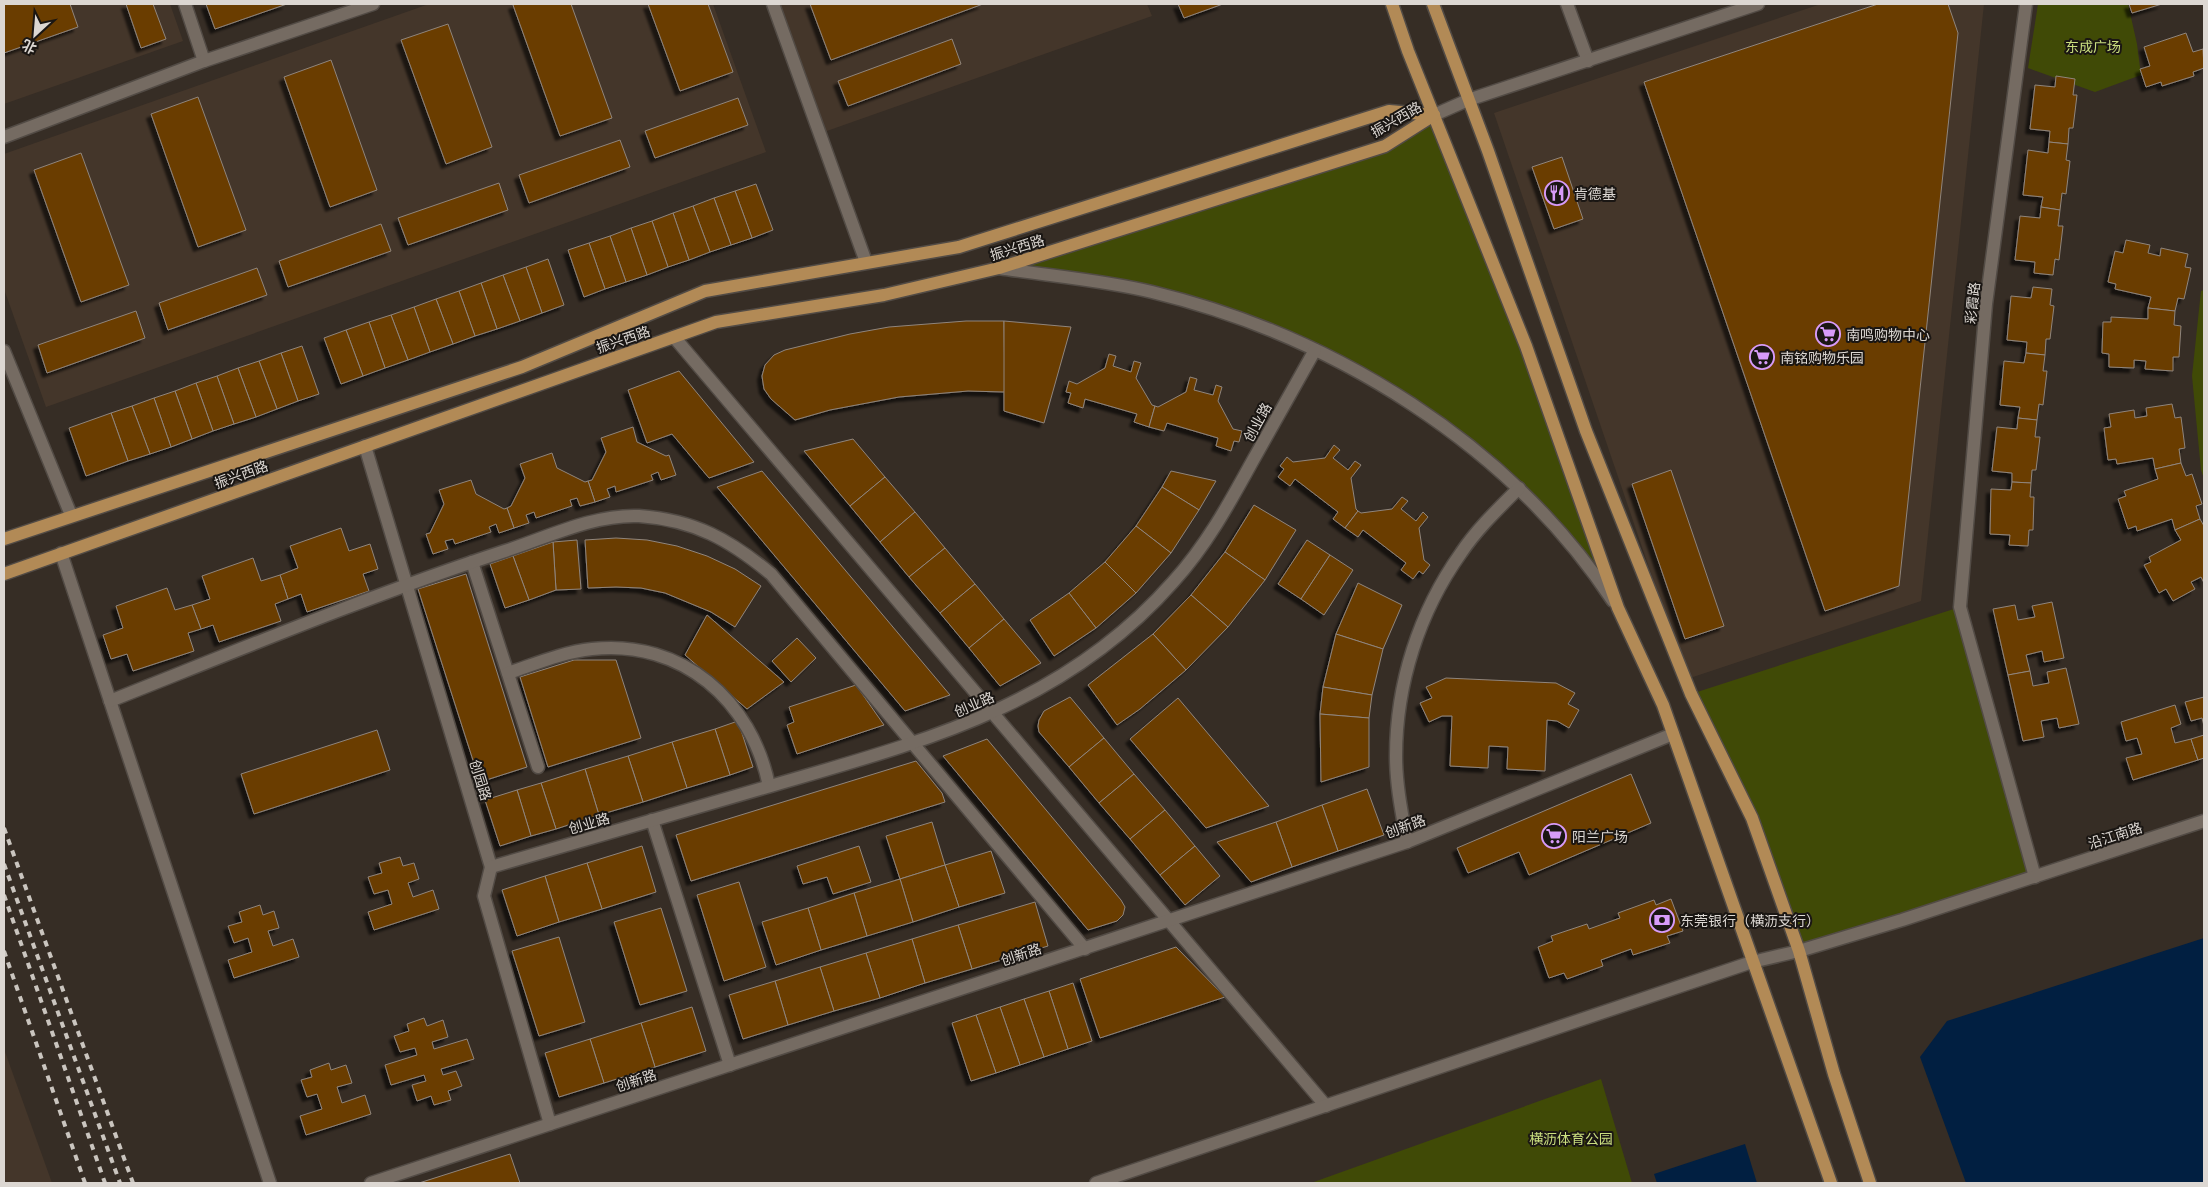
<svg xmlns="http://www.w3.org/2000/svg" width="2208" height="1187" font-family="Lato,'Noto Sans SC',sans-serif">
<defs>
<filter id="shadow"><feDropShadow dx="-4.5" dy="4.5" stdDeviation="1" flood-color="#0009"/></filter>
</defs>
<rect width="100%" height="100%" fill="#362d25"/>
<g fill="#44362a">
<polygon points="4,4 170,4 183,41 4,104"/>
<polygon points="429,4 713,4 766,152 46,407 4,289 4,154"/>
<polygon points="778,4 1147,4 1152,16 824,132"/>
<polygon points="1821,4 1984,4 1921,601 1687,679 1494,113"/>
<polygon points="4,1049 52,1183 4,1183"/>
</g>
<g fill="#404a06">
<polygon points="2038,4 2128,4 2137,44 2141,75 2095,92 2028,68"/>
<polygon points="1436,119 1618,608 1519,488 1408,403 1324,355 1151,292 999,268 1385,146"/>
<polygon points="2204,290 2204,479 2201,470 2192,376 2201,291"/>
<polygon points="1960,607 2035,877 1799,951 1752,818 1691,694"/>
<polygon points="1601,1079 1632,1183 1311,1183"/>
</g>
<g fill="#011f41">
<polygon points="2204,938 2204,1183 1966,1183 1920,1057 1947,1021"/>
<polygon points="1745,1144 1757,1183 1657,1183 1654,1174"/>
</g>
<g fill="#6b3c00" stroke="#8f857c" filter="url(#shadow)">
<polygon points="4,4 70,4 78,27 4,53"/>
<polygon points="126,4 153,4 166,39 141,48"/>
<polygon points="206,4 287,4 215,29"/>
<polygon points="516,4 571,4 612,118 560,136 513,5"/>
<polygon points="648,4 708,4 733,72 680,91"/>
<polygon points="810,4 983,4 831,60"/>
<polygon points="1178,4 1223,4 1184,18"/>
<polygon points="1878,4 1948,4 1958,33 1899,586 1825,611 1644,82"/>
<polygon points="2129,4 2162,4 2132,13"/>
<polygon points="448,24 492,147 446,164 401,40"/>
<polygon points="2186,33 2193,52 2203,49 2204,68 2193,72 2194,76 2162,86 2161,82 2146,87 2140,69 2150,66 2144,47"/>
<polygon points="952,39 961,64 848,106 838,81"/>
<polygon points="331,60 377,190 330,207 284,77"/>
<polygon points="2056,76 2075,79 2073,95 2077,95 2073,128 2069,128 2068,144 2049,142 2050,131 2030,129 2035,85 2055,87"/>
<polygon points="198,97 246,230 198,247 151,114"/>
<polygon points="738,98 748,125 655,158 645,131"/>
<polygon points="620,140 630,167 529,203 519,175"/>
<polygon points="2049,142 2068,144 2066,160 2070,161 2066,194 2062,193 2060,210 2041,207 2043,197 2023,195 2028,150 2048,153"/>
<polygon points="81,153 129,285 81,302 34,170"/>
<polygon points="1562,157 1583,219 1554,229 1532,167"/>
<polygon points="499,183 508,210 408,245 398,218"/>
<polygon points="756,184 773,230 752,238 735,191"/>
<polygon points="735,191 752,238 731,245 714,198"/>
<polygon points="714,198 731,245 710,252 693,206"/>
<polygon points="693,206 710,252 689,260 673,213"/>
<polygon points="2041,207 2060,210 2058,226 2063,226 2059,260 2055,259 2053,275 2034,273 2035,262 2015,260 2020,216 2040,218"/>
<polygon points="673,213 689,260 668,267 652,221"/>
<polygon points="652,221 668,267 647,275 631,228"/>
<polygon points="381,224 391,251 288,287 279,261"/>
<polygon points="631,228 647,275 626,282 610,236"/>
<polygon points="610,236 626,282 605,289 589,243"/>
<polygon points="2126,240 2150,245 2148,253 2160,256 2161,248 2188,254 2185,267 2191,268 2184,299 2178,298 2175,311 2148,308 2151,297 2115,289 2116,284 2108,282 2115,251 2123,253"/>
<polygon points="589,243 605,289 584,297 568,250"/>
<polygon points="548,259 564,305 542,313 526,267"/>
<polygon points="526,267 542,313 520,321 503,275"/>
<polygon points="257,268 267,295 168,330 159,303"/>
<polygon points="503,275 520,321 497,329 481,283"/>
<polygon points="481,283 497,329 475,336 459,291"/>
<polygon points="2033,287 2052,289 2050,305 2054,306 2050,339 2046,339 2045,355 2026,353 2027,342 2007,340 2011,296 2031,298"/>
<polygon points="459,291 475,336 453,344 436,299"/>
<polygon points="436,299 453,344 430,352 414,307"/>
<polygon points="414,307 430,352 408,360 391,315"/>
<polygon points="2148,308 2175,311 2174,325 2181,326 2179,357 2173,357 2173,371 2145,369 2146,361 2134,360 2134,368 2109,367 2109,354 2102,353 2103,322 2111,322 2111,317 2148,319"/>
<polygon points="136,311 145,338 47,373 38,345"/>
<polygon points="391,315 408,360 385,368 369,322"/>
<polygon points="966,321 1004,321 1005,392 968,391 899,397 830,410 795,420 771,399 764,389 762,376 765,365 774,355 785,350 850,334 889,327"/>
<polygon points="1004,321 1071,327 1044,423 1004,411"/>
<polygon points="369,322 385,368 363,376 346,330"/>
<polygon points="346,330 363,376 341,384 324,338"/>
<polygon points="302,346 319,394 298,401 281,353"/>
<polygon points="281,353 298,401 277,409 259,361"/>
<polygon points="2026,353 2045,355 2043,371 2047,371 2043,405 2039,404 2037,420 2018,418 2020,407 2000,405 2004,361 2024,363"/>
<polygon points="1109,354 1116,356 1113,366 1131,372 1134,361 1141,363 1136,378 1152,405 1155,406 1149,427 1134,422 1137,414 1085,399 1083,408 1068,403 1071,393 1066,392 1069,381 1077,384 1105,368"/>
<polygon points="259,361 277,409 256,417 238,368"/>
<polygon points="238,368 256,417 234,424 217,376"/>
<polygon points="679,371 754,462 709,478 672,434 647,443 628,390"/>
<polygon points="217,376 234,424 213,431 196,383"/>
<polygon points="1190,377 1197,379 1194,390 1213,395 1216,385 1222,387 1218,401 1233,429 1242,431 1239,442 1234,441 1231,451 1216,446 1218,438 1167,423 1164,431 1149,427 1155,406 1158,407 1186,392"/>
<polygon points="196,383 213,431 192,439 175,391"/>
<polygon points="175,391 192,439 171,447 154,398"/>
<polygon points="154,398 171,447 150,454 132,406"/>
<polygon points="2172,404 2175,418 2181,417 2185,448 2179,449 2181,463 2155,469 2153,458 2117,464 2116,459 2108,460 2104,428 2111,427 2109,414 2134,410 2135,418 2147,416 2146,408"/>
<polygon points="132,406 150,454 128,461 111,413"/>
<polygon points="111,413 128,461 86,476 69,428"/>
<polygon points="2018,418 2037,420 2035,437 2040,437 2036,470 2032,470 2031,483 2012,482 2012,473 1992,471 1997,427 2017,429"/>
<polygon points="633,427 637,442 666,456 669,455 676,475 661,480 658,472 651,475 653,480 616,492 615,486 607,489 610,497 595,502 588,481 592,480 606,452 601,438"/>
<polygon points="853,439 885,477 850,506 804,451"/>
<polygon points="1334,445 1340,450 1333,458 1348,470 1355,461 1361,465 1351,478 1356,509 1358,511 1345,528 1333,519 1338,512 1295,479 1290,486 1278,477 1284,469 1280,466 1287,457 1293,462 1325,458"/>
<polygon points="552,453 557,468 585,482 588,481 595,502 580,506 577,498 570,500 572,506 536,518 534,512 526,515 529,523 514,528 507,508 511,506 525,478 520,464"/>
<polygon points="2181,463 2186,476 2192,474 2202,504 2196,506 2200,519 2175,530 2172,519 2137,531 2136,526 2128,529 2118,499 2126,496 2124,491 2158,479 2155,469"/>
<polygon points="1671,470 1724,626 1685,639 1632,484"/>
<polygon points="762,471 950,695 905,711 717,487"/>
<polygon points="1171,471 1216,481 1199,510 1162,487"/>
<polygon points="885,477 915,512 880,542 850,506"/>
<polygon points="471,480 476,494 504,509 507,508 514,528 499,533 496,524 489,527 491,532 455,544 453,539 445,541 448,549 433,554 426,534 430,533 444,504 439,490"/>
<polygon points="2012,482 2031,483 2030,497 2034,497 2033,530 2029,530 2028,546 2009,545 2010,535 1990,534 1991,489 2011,490"/>
<polygon points="1162,487 1199,510 1171,553 1136,526"/>
<polygon points="1402,497 1408,501 1401,509 1416,521 1423,512 1428,517 1419,528 1424,560 1430,565 1423,574 1419,571 1413,579 1401,570 1406,563 1363,530 1358,537 1345,528 1358,511 1361,513 1392,509"/>
<polygon points="1254,505 1296,530 1265,580 1225,552"/>
<polygon points="915,512 945,548 909,577 880,542"/>
<polygon points="2200,519 2204,526 2204,583 2201,577 2191,582 2195,589 2173,601 2166,589 2159,593 2144,565 2151,562 2149,557 2181,540 2175,530"/>
<polygon points="1136,526 1171,553 1136,593 1105,562"/>
<polygon points="341,528 349,551 370,544 378,569 363,574 369,591 307,612 301,594 288,599 280,575 298,568 290,546"/>
<polygon points="616,538 647,540 677,546 707,556 735,569 761,586 735,627 711,612 665,593 641,588 616,587 588,588 585,540"/>
<polygon points="577,540 581,589 556,590 553,542"/>
<polygon points="1307,540 1330,555 1301,599 1278,584"/>
<polygon points="553,542 556,590 529,600 513,556"/>
<polygon points="945,548 975,584 940,613 909,577"/>
<polygon points="1225,552 1265,580 1228,627 1191,595"/>
<polygon points="1330,555 1353,570 1324,615 1301,599"/>
<polygon points="513,556 529,600 505,608 490,564"/>
<polygon points="253,558 261,581 280,575 288,599 275,604 281,621 219,642 213,625 201,629 192,605 210,599 202,576"/>
<polygon points="1105,562 1136,593 1096,628 1069,593"/>
<polygon points="466,574 527,767 480,782 418,589"/>
<polygon points="1358,583 1402,605 1383,649 1336,634"/>
<polygon points="975,584 1004,619 969,648 940,613"/>
<polygon points="167,588 175,610 192,605 201,629 188,633 194,651 133,671 127,654 111,659 103,635 123,628 116,606"/>
<polygon points="1069,593 1096,628 1054,656 1030,620"/>
<polygon points="1191,595 1228,627 1186,670 1153,634"/>
<polygon points="2052,602 2064,658 2044,662 2042,651 2026,655 2030,671 2008,675 1993,609 2015,605 2018,620 2035,617 2032,606"/>
<polygon points="707,615 784,682 747,709 685,655"/>
<polygon points="1004,619 1041,663 1000,686 969,648"/>
<polygon points="1153,634 1186,670 1140,709 1117,725 1088,685"/>
<polygon points="1336,634 1383,649 1372,695 1323,687"/>
<polygon points="797,638 816,658 791,682 772,661"/>
<polygon points="574,660 616,660 641,738 548,767 520,677"/>
<polygon points="2066,668 2079,724 2059,728 2057,718 2041,721 2044,737 2023,741 2008,675 2030,671 2033,686 2049,683 2047,672"/>
<polygon points="1446,678 1556,683 1575,693 1568,704 1579,710 1569,728 1557,721 1547,720 1545,771 1507,769 1508,747 1489,746 1488,768 1450,766 1452,716 1442,716 1429,722 1420,703 1432,698 1426,687"/>
<polygon points="856,685 884,725 797,754 787,725 794,722 789,707"/>
<polygon points="1323,687 1372,695 1369,718 1320,714"/>
<polygon points="1070,697 1104,738 1069,767 1039,732 1038,726 1039,720 1044,711"/>
<polygon points="2204,697 2204,726 2202,718 2191,721 2185,702"/>
<polygon points="1178,698 1269,806 1206,828 1130,739"/>
<polygon points="2175,705 2181,724 2171,728 2175,743 2191,739 2198,760 2133,780 2126,758 2142,754 2137,738 2126,741 2121,722"/>
<polygon points="1320,714 1369,718 1369,767 1321,782"/>
<polygon points="738,721 753,767 730,775 715,729"/>
<polygon points="715,729 730,775 687,788 672,742"/>
<polygon points="377,730 390,770 254,814 241,774"/>
<polygon points="2204,735 2204,758 2198,760 2191,739"/>
<polygon points="1104,738 1134,774 1099,803 1069,767"/>
<polygon points="987,739 1121,900 1125,907 1123,915 1117,921 1088,930 943,756"/>
<polygon points="672,742 687,788 643,802 628,756"/>
<polygon points="628,756 643,802 599,815 585,769"/>
<polygon points="916,761 942,793 945,802 691,881 676,835"/>
<polygon points="585,769 599,815 556,829 541,783"/>
<polygon points="1134,774 1165,810 1130,839 1099,803"/>
<polygon points="1631,774 1651,823 1529,875 1519,852 1468,873 1457,848"/>
<polygon points="541,783 556,829 531,836 517,790"/>
<polygon points="1367,789 1384,835 1338,851 1322,805"/>
<polygon points="517,790 531,836 500,846 485,800"/>
<polygon points="1322,805 1338,851 1292,867 1276,822"/>
<polygon points="1165,810 1195,846 1160,875 1130,839"/>
<polygon points="932,822 945,865 900,879 886,836"/>
<polygon points="1276,822 1292,867 1251,882 1217,842"/>
<polygon points="642,846 656,892 602,909 587,863"/>
<polygon points="859,846 871,882 833,894 827,877 803,884 797,866"/>
<polygon points="1195,846 1220,876 1185,905 1160,875"/>
<polygon points="991,851 1005,893 959,907 945,865"/>
<polygon points="400,857 403,866 414,863 419,879 408,883 413,897 433,890 439,909 374,930 368,912 392,904 388,890 374,894 368,877 382,873 379,863"/>
<polygon points="587,863 602,909 559,922 545,876"/>
<polygon points="945,865 959,907 913,922 900,879"/>
<polygon points="545,876 559,922 517,936 502,890"/>
<polygon points="900,879 913,922 867,936 854,893"/>
<polygon points="739,882 766,967 724,981 697,895"/>
<polygon points="854,893 867,936 821,950 808,908"/>
<polygon points="1671,899 1683,931 1667,936 1670,943 1633,955 1631,949 1601,960 1603,966 1567,979 1564,973 1549,978 1538,947 1553,941 1551,936 1587,924 1589,929 1620,918 1618,913 1654,900 1656,905"/>
<polygon points="1035,902 1048,946 972,969 958,925"/>
<polygon points="260,905 263,915 274,911 279,928 268,931 273,946 293,939 299,957 234,978 228,960 252,952 248,938 234,943 228,926 242,922 239,912"/>
<polygon points="661,908 687,991 640,1005 614,922"/>
<polygon points="808,908 821,950 776,965 762,922"/>
<polygon points="958,925 972,969 925,983 912,939"/>
<polygon points="559,937 585,1022 539,1036 512,951"/>
<polygon points="912,939 925,983 880,998 866,953"/>
<polygon points="1176,947 1225,997 1100,1038 1080,979"/>
<polygon points="866,953 880,998 834,1011 820,967"/>
<polygon points="820,967 834,1011 788,1025 775,981"/>
<polygon points="775,981 788,1025 743,1039 729,995"/>
<polygon points="1073,983 1092,1041 1068,1049 1049,991"/>
<polygon points="1049,991 1068,1049 1044,1057 1024,999"/>
<polygon points="1024,999 1044,1057 1020,1065 1000,1007"/>
<polygon points="692,1007 706,1051 655,1067 641,1023"/>
<polygon points="1000,1007 1020,1065 996,1073 976,1015"/>
<polygon points="976,1015 996,1073 971,1081 952,1023"/>
<polygon points="424,1018 427,1026 443,1020 448,1037 432,1042 434,1049 467,1039 474,1059 441,1069 443,1075 456,1071 462,1086 448,1091 451,1100 434,1105 431,1096 417,1101 412,1085 426,1081 424,1075 391,1085 385,1065 417,1055 415,1048 400,1052 394,1036 409,1031 407,1024"/>
<polygon points="641,1023 655,1067 604,1083 590,1039"/>
<polygon points="590,1039 604,1083 559,1097 545,1053"/>
<polygon points="329,1063 331,1070 346,1065 352,1083 337,1087 342,1103 365,1095 371,1114 306,1135 300,1116 322,1109 317,1094 307,1097 301,1080 312,1077 310,1070"/>
<polygon points="510,1154 520,1183 419,1183"/>
</g>
<g fill="none" stroke-linecap="round" stroke-linejoin="round">
<defs>
<g id="minor">
<polyline points="185,4 204,61"/>
<polyline points="773,4 866,262"/>
<polyline points="1567,4 1588,61"/>
<polyline points="2026,4 1986,304 1960,607 2035,877"/>
<polyline points="1434,115 1468,100 1758,4"/>
<polyline points="4,137 204,61 373,4"/>
<path d="M999,268C1050,276 1103,280 1152,292C1334,336 1509,444 1613,601"/>
<polyline points="674,337 1326,1106"/>
<polyline points="4,351 71,515"/>
<polyline points="365,446 491,867 484,896 550,1124"/>
<polyline points="61,553 270,1183"/>
<polyline points="472,562 538,767"/>
<path d="M508,673C535,664 563,652 592,649C682,639 752,701 769,786"/>
<path d="M110,701C241,649 371,595 505,551C548,537 594,514 639,516C695,520 730,540 771,574L1085,949"/>
<polyline points="652,820 730,1065"/>
<path d="M1407,842C1402,814 1396,785 1396,756C1396,684 1419,612 1461,553C1477,529 1498,509 1519,488"/>
<path d="M491,867C583,840 675,814 767,787C921,742 1063,707 1173,582C1206,546 1229,504 1252,462C1273,425 1294,388 1315,350"/>
<polyline points="371,1183 1407,842 1673,734"/>
<polyline points="1096,1183 1752,962 1799,951 1902,920 2204,821"/>
</g>
<g id="major">
<polyline points="1392,4 1408,51 1526,346 1618,608 1663,705 1831,1183"/>
<polyline points="1433,4 1488,151 1586,431 1691,694 1752,818 1799,951 1834,1074 1870,1183"/>
<polyline points="4,539 522,367 705,291 959,247 1389,111 1434,115"/>
<polyline points="4,574 716,322 884,295 999,268 1385,146 1434,115"/>
</g>
</defs>
<use href="#minor" stroke="#524b45" stroke-width="15"/>
<use href="#major" stroke="#524b45" stroke-width="15"/>
<use href="#minor" stroke="#756b62" stroke-width="12"/>
<use href="#major" stroke="#b28a56" stroke-width="12"/>
<g stroke="#cac5bf" stroke-width="4" stroke-dasharray="6 6" stroke-linecap="butt">
<polyline points="4,828 133,1183"/>
<polyline points="4,864 120,1183"/>
<polyline points="4,895 105,1183"/>
<polyline points="4,951 85,1183"/>
</g>
</g>
<defs>
<symbol id="restaurant-ring" viewBox="-11 -11 22 22"><circle r="9.5" fill="#1a1613" stroke="#d79bf9" stroke-width="1.5"/><path d="M-5-6h1v4h1v-4h1v4h1v-4h1v5L-1.5 .5V6h-2V.5L-5-1ZM5-6V6H3V1.5H1.5Q1.5-4 5-6Z" fill="#d79bf9"/></symbol>
<symbol id="supermarket-ring" viewBox="-11 -11 22 22"><circle r="9.5" fill="#1a1613" stroke="#d79bf9" stroke-width="1.5"/><path d="M-6-5.5h2.5l.6 2H6L4.5 2H-2.5L-4.4-4H-6ZM-1.5 3.2a1.3 1.3 0 1 0 .1 0ZM3 3.2a1.3 1.3 0 1 0 .1 0Z" fill="#d79bf9"/></symbol>
<symbol id="bank-ring" viewBox="-11 -11 22 22"><circle r="9.5" fill="#1a1613" stroke="#d79bf9" stroke-width="1.5"/><path d="M-6-4H6V4H-6ZM0-2.3a2.3 2.3 0 1 0 0 4.6a2.3 2.3 0 1 0 0-4.6Z" fill="#d79bf9"/></symbol>
</defs>
<g fill-rule="evenodd">
<use href="#restaurant-ring" x="1543" y="179" width="28" height="28"/>
<use href="#supermarket-ring" x="1814" y="320" width="28" height="28"/>
<use href="#supermarket-ring" x="1748" y="343" width="28" height="28"/>
<use href="#supermarket-ring" x="1540" y="822" width="28" height="28"/>
<use href="#bank-ring" x="1648" y="906" width="28" height="28"/>
</g>
<g text-anchor="middle" dominant-baseline="central" stroke-width="4" stroke-linejoin="round" paint-order="stroke">
<g font-size="14" fill="#cade7f" stroke="#1a1613">
<text x="2093" y="46">东成广场</text>
<text x="1571" y="1138">横沥体育公园</text>
</g>
<g font-size="14" fill="#dcd7d2" stroke="#1a1613">
<text transform="translate(1396 119) rotate(-30)">振兴西路</text>
<text transform="translate(1017 247) rotate(-17)">振兴西路</text>
<text transform="translate(1972 303) rotate(-84)">彩霞路</text>
<text transform="translate(623 339) rotate(-19)">振兴西路</text>
<text transform="translate(1257 422) rotate(-61)">创业路</text>
<text transform="translate(241 474) rotate(-20)">振兴西路</text>
<text transform="translate(974 704) rotate(-23)">创业路</text>
<text transform="translate(481 780) rotate(73)">创园路</text>
<text transform="translate(589 823) rotate(-16)">创业路</text>
<text transform="translate(1405 826) rotate(-20)">创新路</text>
<text transform="translate(2115 835) rotate(-18)">沿江南路</text>
<text transform="translate(1021 954) rotate(-18)">创新路</text>
<text transform="translate(636 1080) rotate(-18)">创新路</text>
</g>
<g font-size="14" fill="#dcd7d2" stroke="#1a1613" text-anchor="start">
<text x="1574" y="193">肯德基</text>
<text x="1846" y="334">南鸣购物中心</text>
<text x="1780" y="357">南铭购物乐园</text>
<text x="1572" y="836">阳兰广场</text>
<text x="1680" y="920">东莞银行（横沥支行）</text>
</g>
</g>
<rect width="2208" height="1187" fill="none" stroke="#dcd7d2" stroke-width="10"/>
<g transform="translate(35 35) rotate(206)" stroke="#1a1613" stroke-width="4" paint-order="stroke">
<path d="M0-4L9 19L0 12L-9 19Z" fill="#dcd7d2"/>
<text y="-8" font-size="14" font-weight="bold" text-anchor="middle" fill="#dcd7d2">北</text>
</g>
</svg>
